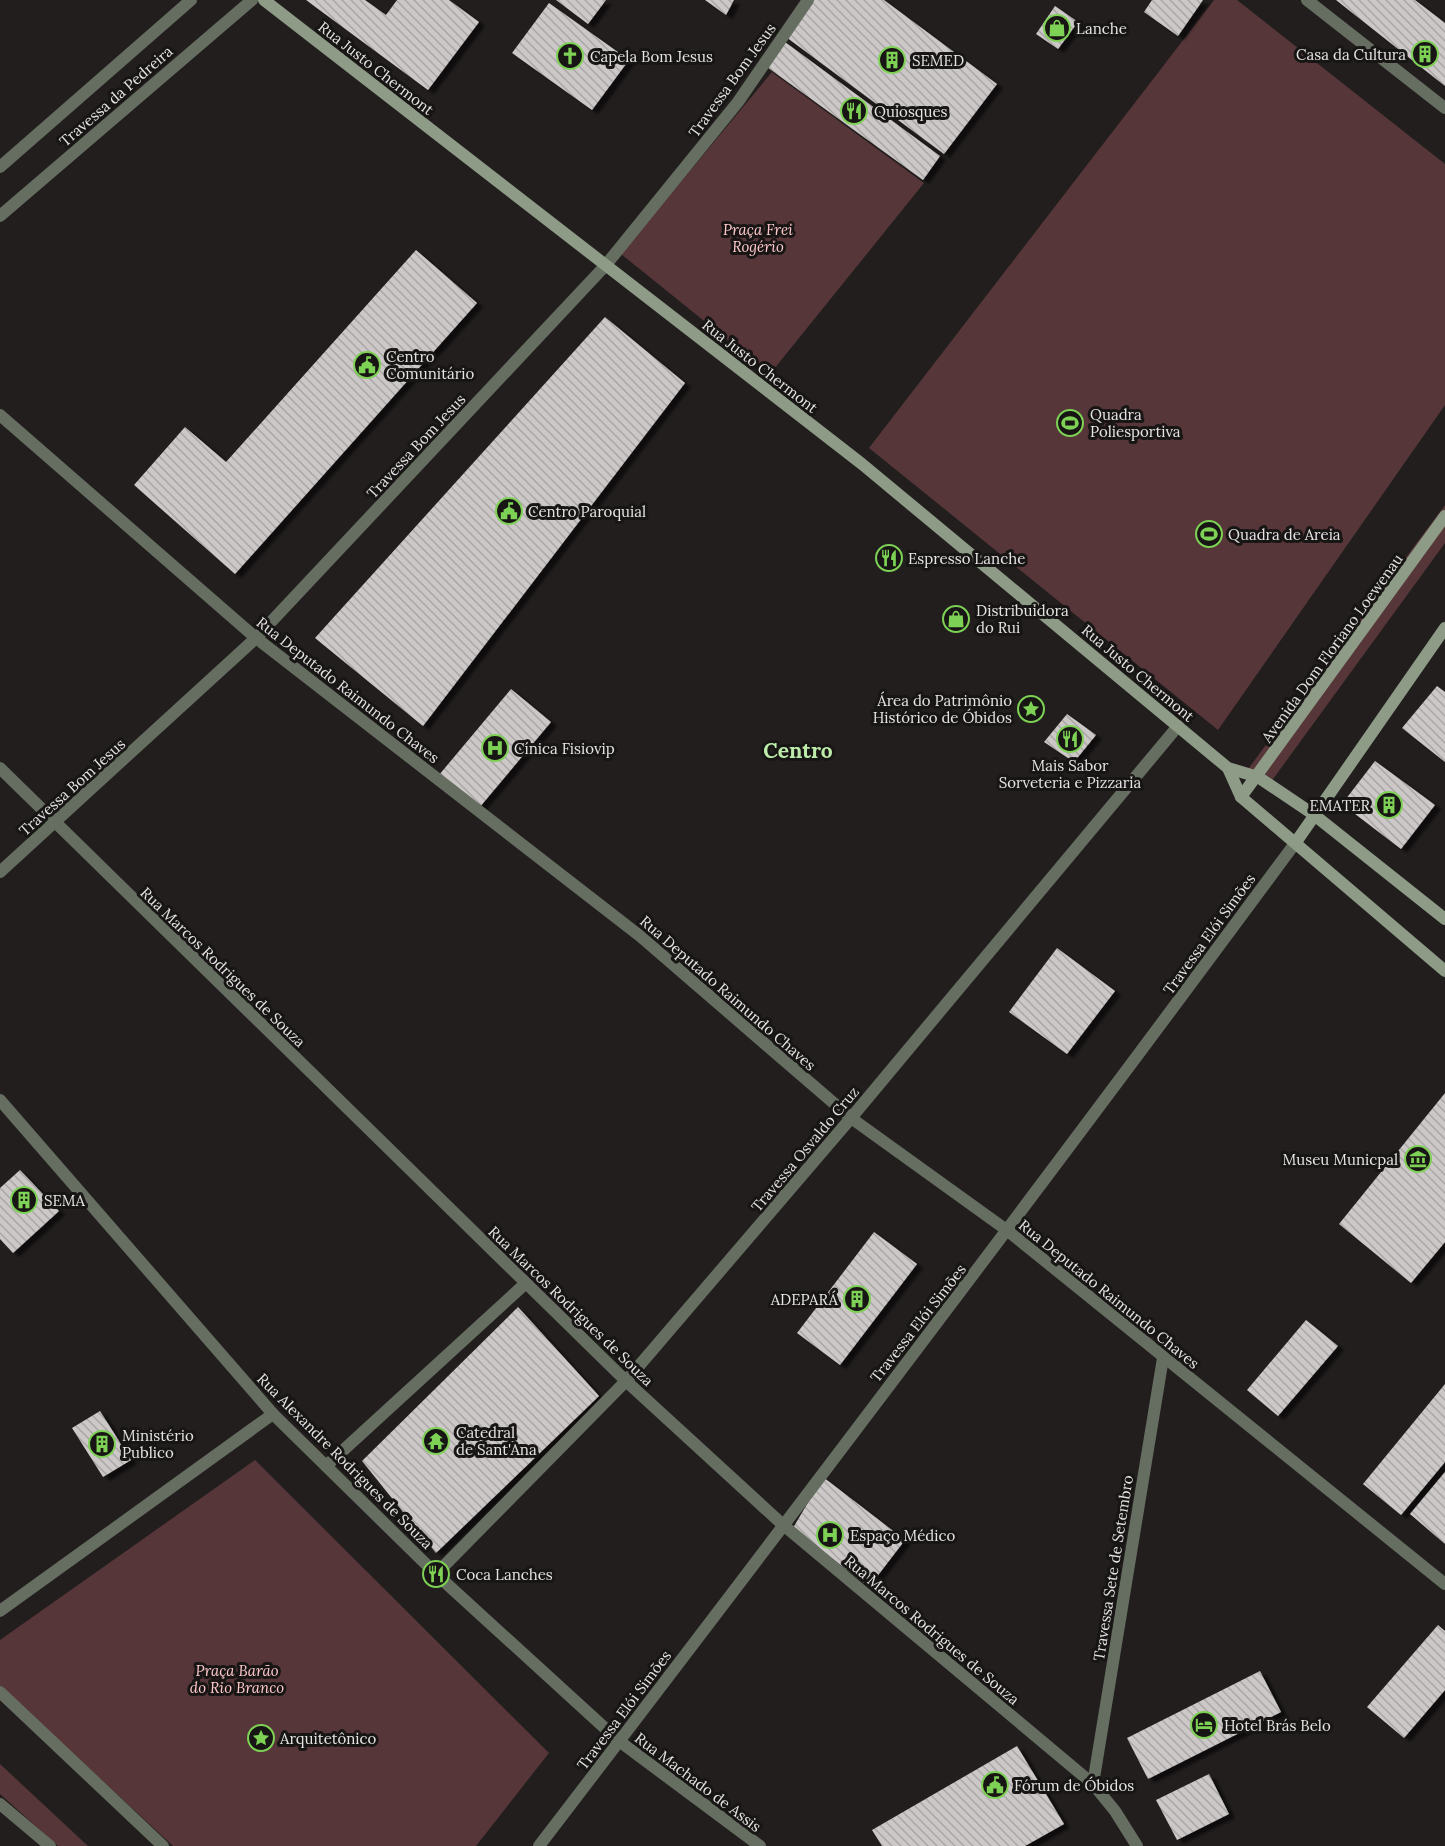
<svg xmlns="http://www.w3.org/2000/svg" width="1445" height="1846" font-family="Lora,serif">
<defs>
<pattern id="building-back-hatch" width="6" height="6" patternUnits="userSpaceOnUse" patternTransform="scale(1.5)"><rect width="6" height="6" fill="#cdc8c8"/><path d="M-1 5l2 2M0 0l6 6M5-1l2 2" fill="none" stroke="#aba7a7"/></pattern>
<filter id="shadow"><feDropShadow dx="6" dy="4" stdDeviation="1.5" flood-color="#0009"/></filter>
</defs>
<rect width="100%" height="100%" fill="#221e1e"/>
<g fill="#563638">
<polygon points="1214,0 1237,0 1445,164 1445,405 1218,730 869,448"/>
<polygon points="772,72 924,183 770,374 621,254"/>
<polygon points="1445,505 1445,543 1268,786 1248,769"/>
<polygon points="255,1460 549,1753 476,1846 173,1846 0,1686 0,1640"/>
<polygon points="0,1764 88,1846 58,1846 0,1794"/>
</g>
<g fill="url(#building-back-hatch)" filter="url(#shadow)">
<polygon points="306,0 365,0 386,15 397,0 449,0 479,22 428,90"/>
<polygon points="556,0 606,0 588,24"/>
<polygon points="705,0 734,0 726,15"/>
<polygon points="814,0 884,0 997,84 944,154 786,37"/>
<polygon points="1152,0 1203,0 1178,36 1144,12"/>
<polygon points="1336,0 1415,0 1445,23 1445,86"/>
<polygon points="549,3 629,60 592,110 512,53"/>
<polygon points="1055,6 1078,22 1058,49 1036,34"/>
<polygon points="785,42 940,156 923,180 767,67"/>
<polygon points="416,250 477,303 235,574 134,485 185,427 226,462"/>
<polygon points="605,317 685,383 423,726 315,638"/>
<polygon points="1437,686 1445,692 1445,762 1402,728"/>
<polygon points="511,689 551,722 479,808 439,775"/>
<polygon points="1067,714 1096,735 1074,762 1044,742"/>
<polygon points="1375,761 1435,805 1401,849 1342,804"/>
<polygon points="1057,948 1115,991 1067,1054 1009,1012"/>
<polygon points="1445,1093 1445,1242 1411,1283 1339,1224"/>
<polygon points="20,1170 59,1211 13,1253 0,1239 0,1188"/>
<polygon points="874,1232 917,1264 840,1365 797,1333"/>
<polygon points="518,1307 599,1396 436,1553 362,1461"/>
<polygon points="1306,1320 1338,1346 1278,1416 1247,1390"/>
<polygon points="1445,1384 1445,1462 1401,1515 1363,1484"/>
<polygon points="100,1411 131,1460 103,1477 72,1428"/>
<polygon points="1445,1472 1445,1544 1410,1514"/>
<polygon points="823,1477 905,1540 869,1587 793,1528"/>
<polygon points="1438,1625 1445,1631 1445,1690 1404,1738 1367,1707"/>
<polygon points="1260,1671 1281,1712 1148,1779 1127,1738"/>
<polygon points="1017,1746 1064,1824 1025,1846 882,1846 872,1830"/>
<polygon points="1209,1774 1229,1814 1177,1840 1156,1800"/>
</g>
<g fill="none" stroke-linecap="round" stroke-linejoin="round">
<polyline stroke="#656e61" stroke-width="12" points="326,1466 526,1283"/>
<g stroke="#656e61" stroke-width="12">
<polyline points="1307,0 1445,108"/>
<polyline points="0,167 191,0"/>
<polyline points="0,216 252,0"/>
<polyline points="0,415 256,638 640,936 851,1118 1008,1231 1445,1584"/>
<polyline points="0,768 626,1381 782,1524 1093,1784 1115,1811 1137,1846"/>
<polyline points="0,872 256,638 605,266 738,102 808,0"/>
<polyline points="0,1100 273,1414 436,1574 619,1741 760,1846"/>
<polyline points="436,1574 626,1381 851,1118 1178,726"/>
<polyline points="0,1611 273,1414"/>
<polyline points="0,1692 163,1846"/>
<polyline points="1093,1784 1163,1358"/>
<polyline points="0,1804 50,1846"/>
<path d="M539,1846C794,1513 1047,1179 1296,842"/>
</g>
<g stroke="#8d9b87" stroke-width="12">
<polyline points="264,0 862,464 1228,768 1258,777 1313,814 1445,919"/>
<polyline points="1228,768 1241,797 1445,971"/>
<polyline points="1241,797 1445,516"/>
<polyline points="1296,842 1445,628"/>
</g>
</g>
<defs>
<symbol id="shop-ring" viewBox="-11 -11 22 22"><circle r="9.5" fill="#181515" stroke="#7dd154" stroke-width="1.5"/><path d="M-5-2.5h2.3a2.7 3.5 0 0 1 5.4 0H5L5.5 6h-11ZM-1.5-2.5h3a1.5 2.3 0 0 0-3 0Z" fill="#7dd154"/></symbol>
<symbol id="building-ring" viewBox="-11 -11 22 22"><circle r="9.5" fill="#181515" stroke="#7dd154" stroke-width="1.5"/><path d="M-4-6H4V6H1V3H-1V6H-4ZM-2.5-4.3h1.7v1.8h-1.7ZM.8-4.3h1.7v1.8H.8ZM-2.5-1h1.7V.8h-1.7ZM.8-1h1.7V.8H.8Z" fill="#7dd154"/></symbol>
<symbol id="church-ring" viewBox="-11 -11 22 22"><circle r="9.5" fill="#181515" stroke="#7dd154" stroke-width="1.5"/><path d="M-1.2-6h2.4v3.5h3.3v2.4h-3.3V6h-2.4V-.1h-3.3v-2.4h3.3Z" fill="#7dd154"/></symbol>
<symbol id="restaurant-ring" viewBox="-11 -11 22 22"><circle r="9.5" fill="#181515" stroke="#7dd154" stroke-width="1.5"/><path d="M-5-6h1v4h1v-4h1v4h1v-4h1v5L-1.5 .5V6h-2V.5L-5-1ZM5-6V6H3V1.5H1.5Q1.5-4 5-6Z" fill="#7dd154"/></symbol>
<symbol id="civic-ring" viewBox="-11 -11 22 22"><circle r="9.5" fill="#181515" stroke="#7dd154" stroke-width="1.5"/><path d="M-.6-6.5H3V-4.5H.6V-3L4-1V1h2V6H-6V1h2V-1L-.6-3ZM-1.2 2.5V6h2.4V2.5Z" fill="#7dd154"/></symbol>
<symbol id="stadium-ring" viewBox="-11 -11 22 22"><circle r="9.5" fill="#181515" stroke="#7dd154" stroke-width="1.5"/><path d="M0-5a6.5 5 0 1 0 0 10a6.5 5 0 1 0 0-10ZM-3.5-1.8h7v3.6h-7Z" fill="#7dd154"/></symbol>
<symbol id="sight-ring" viewBox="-11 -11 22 22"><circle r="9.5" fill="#181515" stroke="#7dd154" stroke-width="1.5"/><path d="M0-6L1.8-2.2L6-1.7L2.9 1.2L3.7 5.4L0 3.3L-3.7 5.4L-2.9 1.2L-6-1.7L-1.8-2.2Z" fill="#7dd154"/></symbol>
<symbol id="hospital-ring" viewBox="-11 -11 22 22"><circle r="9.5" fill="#181515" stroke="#7dd154" stroke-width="1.5"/><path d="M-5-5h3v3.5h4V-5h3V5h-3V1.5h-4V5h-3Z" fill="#7dd154"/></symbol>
<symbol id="museum-ring" viewBox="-11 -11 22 22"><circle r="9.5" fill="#181515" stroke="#7dd154" stroke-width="1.5"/><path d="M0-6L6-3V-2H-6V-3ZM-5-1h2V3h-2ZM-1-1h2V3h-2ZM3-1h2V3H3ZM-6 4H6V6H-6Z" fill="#7dd154"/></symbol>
<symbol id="temple-ring" viewBox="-11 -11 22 22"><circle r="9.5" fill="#181515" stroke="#7dd154" stroke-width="1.5"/><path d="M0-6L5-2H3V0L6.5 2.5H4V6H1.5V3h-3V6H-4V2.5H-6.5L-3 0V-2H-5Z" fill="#7dd154"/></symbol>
<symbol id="hotel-ring" viewBox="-11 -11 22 22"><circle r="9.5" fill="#181515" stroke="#7dd154" stroke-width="1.5"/><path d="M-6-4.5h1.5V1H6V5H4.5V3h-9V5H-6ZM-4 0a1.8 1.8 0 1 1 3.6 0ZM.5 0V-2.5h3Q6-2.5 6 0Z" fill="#7dd154"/></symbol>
</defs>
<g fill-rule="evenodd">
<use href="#shop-ring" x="1042" y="13" width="30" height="30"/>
<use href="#building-ring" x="1410" y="39" width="30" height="30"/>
<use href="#church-ring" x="555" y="41" width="30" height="30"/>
<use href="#building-ring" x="877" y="45" width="30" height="30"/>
<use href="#restaurant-ring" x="839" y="96" width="30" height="30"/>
<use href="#civic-ring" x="352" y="350" width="30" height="30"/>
<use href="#stadium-ring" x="1055" y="408" width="30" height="30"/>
<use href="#civic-ring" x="494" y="496" width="30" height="30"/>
<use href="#stadium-ring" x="1194" y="519" width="30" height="30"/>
<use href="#restaurant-ring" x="874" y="543" width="30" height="30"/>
<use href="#shop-ring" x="941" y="604" width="30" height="30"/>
<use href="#sight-ring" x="1016" y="694" width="30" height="30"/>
<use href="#restaurant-ring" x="1055" y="724" width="30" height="30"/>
<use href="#hospital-ring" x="480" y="733" width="30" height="30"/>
<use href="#building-ring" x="1374" y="790" width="30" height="30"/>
<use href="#museum-ring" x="1403" y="1144" width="30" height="30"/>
<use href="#building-ring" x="9" y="1185" width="30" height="30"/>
<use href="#building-ring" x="842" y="1284" width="30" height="30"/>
<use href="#temple-ring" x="421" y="1426" width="30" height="30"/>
<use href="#building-ring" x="87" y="1429" width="30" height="30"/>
<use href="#hospital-ring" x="815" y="1520" width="30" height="30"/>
<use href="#restaurant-ring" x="421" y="1559" width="30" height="30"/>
<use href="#hotel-ring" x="1189" y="1710" width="30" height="30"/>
<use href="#sight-ring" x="246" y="1723" width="30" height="30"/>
<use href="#civic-ring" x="980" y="1770" width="30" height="30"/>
</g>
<g text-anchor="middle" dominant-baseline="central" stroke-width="6" stroke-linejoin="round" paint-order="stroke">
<g font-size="15" fill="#e6e3e3" stroke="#181515" text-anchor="start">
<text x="1076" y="28">Lanche</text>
<text x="1406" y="54" text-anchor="end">Casa da Cultura</text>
<text x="590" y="56">Capela Bom Jesus</text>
<text x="912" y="60">SEMED</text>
<text x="874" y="111">Quiosques</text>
<text x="386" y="356">Centro<tspan x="386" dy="17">Comunitário</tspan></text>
<text x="1090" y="414">Quadra<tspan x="1090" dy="17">Poliesportiva</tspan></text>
<text x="528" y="511">Centro Paroquial</text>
<text x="1228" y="534">Quadra de Areia</text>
<text x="908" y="558">Espresso Lanche</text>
<text x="976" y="610">Distribuidora<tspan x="976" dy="17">do Rui</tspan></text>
<text x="1012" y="700" text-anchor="end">Área do Patrimônio<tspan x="1012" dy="17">Histórico de Óbidos</tspan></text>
<text x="514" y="748">Cínica Fisiovip</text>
<text x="1070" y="765" text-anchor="middle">Mais Sabor<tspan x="1070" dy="17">Sorveteria e Pizzaria</tspan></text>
<text x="1370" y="805" text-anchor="end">EMATER</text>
<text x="1398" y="1159" text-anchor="end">Museu Municpal</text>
<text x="44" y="1200">SEMA</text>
<text x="838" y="1299" text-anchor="end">ADEPARÁ</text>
<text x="456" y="1432">Catedral<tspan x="456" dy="17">de Sant'Ana</tspan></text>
<text x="122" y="1435">Ministério<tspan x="122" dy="17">Publico</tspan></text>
<text x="850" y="1535">Espaço Médico</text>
<text x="456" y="1574">Coca Lanches</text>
<text x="1224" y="1725">Hotel Brás Belo</text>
<text x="280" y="1738">Arquitetônico</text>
<text x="1014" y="1785">Fórum de Óbidos</text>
</g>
<g font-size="15" fill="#e6e3e3" stroke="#181515">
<text transform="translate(376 68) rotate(38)">Rua Justo Chermont</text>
<text transform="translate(732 80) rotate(-54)">Travessa Bom Jesus</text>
<text transform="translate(116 96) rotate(-41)">Travessa da Pedreira</text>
<text transform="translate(760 366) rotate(38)">Rua Justo Chermont</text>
<text transform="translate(416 446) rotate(-47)">Travessa Bom Jesus</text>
<text transform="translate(1332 648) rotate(-54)">Avenida Dom Floriano Loewenau</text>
<text transform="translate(1138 673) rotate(40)">Rua Justo Chermont</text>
<text transform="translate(348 690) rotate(38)">Rua Deputado Raimundo Chaves</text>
<text transform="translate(72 787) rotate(-42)">Travessa Bom Jesus</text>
<text transform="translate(1209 934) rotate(-54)">Travessa Elói Simões</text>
<text transform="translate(223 967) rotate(44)">Rua Marcos Rodrigues de Souza</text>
<text transform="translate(728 993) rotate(41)">Rua Deputado Raimundo Chaves</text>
<text transform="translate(805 1149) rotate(-50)">Travessa Osvaldo Cruz</text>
<text transform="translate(1109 1294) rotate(39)">Rua Deputado Raimundo Chaves</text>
<text transform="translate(571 1306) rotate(44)">Rua Marcos Rodrigues de Souza</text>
<text transform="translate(918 1323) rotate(-52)">Travessa Elói Simões</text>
<text transform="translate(345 1461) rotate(45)">Rua Alexandre Rodrigues de Souza</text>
<text transform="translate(1113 1568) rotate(-81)">Travessa Sete de Setembro</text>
<text transform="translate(932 1630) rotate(40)">Rua Marcos Rodrigues de Souza</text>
<text transform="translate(624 1710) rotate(-53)">Travessa Elói Simões</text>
<text transform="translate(698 1782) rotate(37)">Rua Machado de Assis</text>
</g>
<g font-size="15" font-style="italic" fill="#ffc8cb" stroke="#181515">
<text x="758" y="229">Praça Frei<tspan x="758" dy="17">Rogério</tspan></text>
<text x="237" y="1670">Praça Barão<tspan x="237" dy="17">do Rio Branco</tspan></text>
</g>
<g font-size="21" font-weight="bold" fill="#bdecaa" stroke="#181515">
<text x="798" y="750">Centro</text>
</g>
</g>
</svg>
